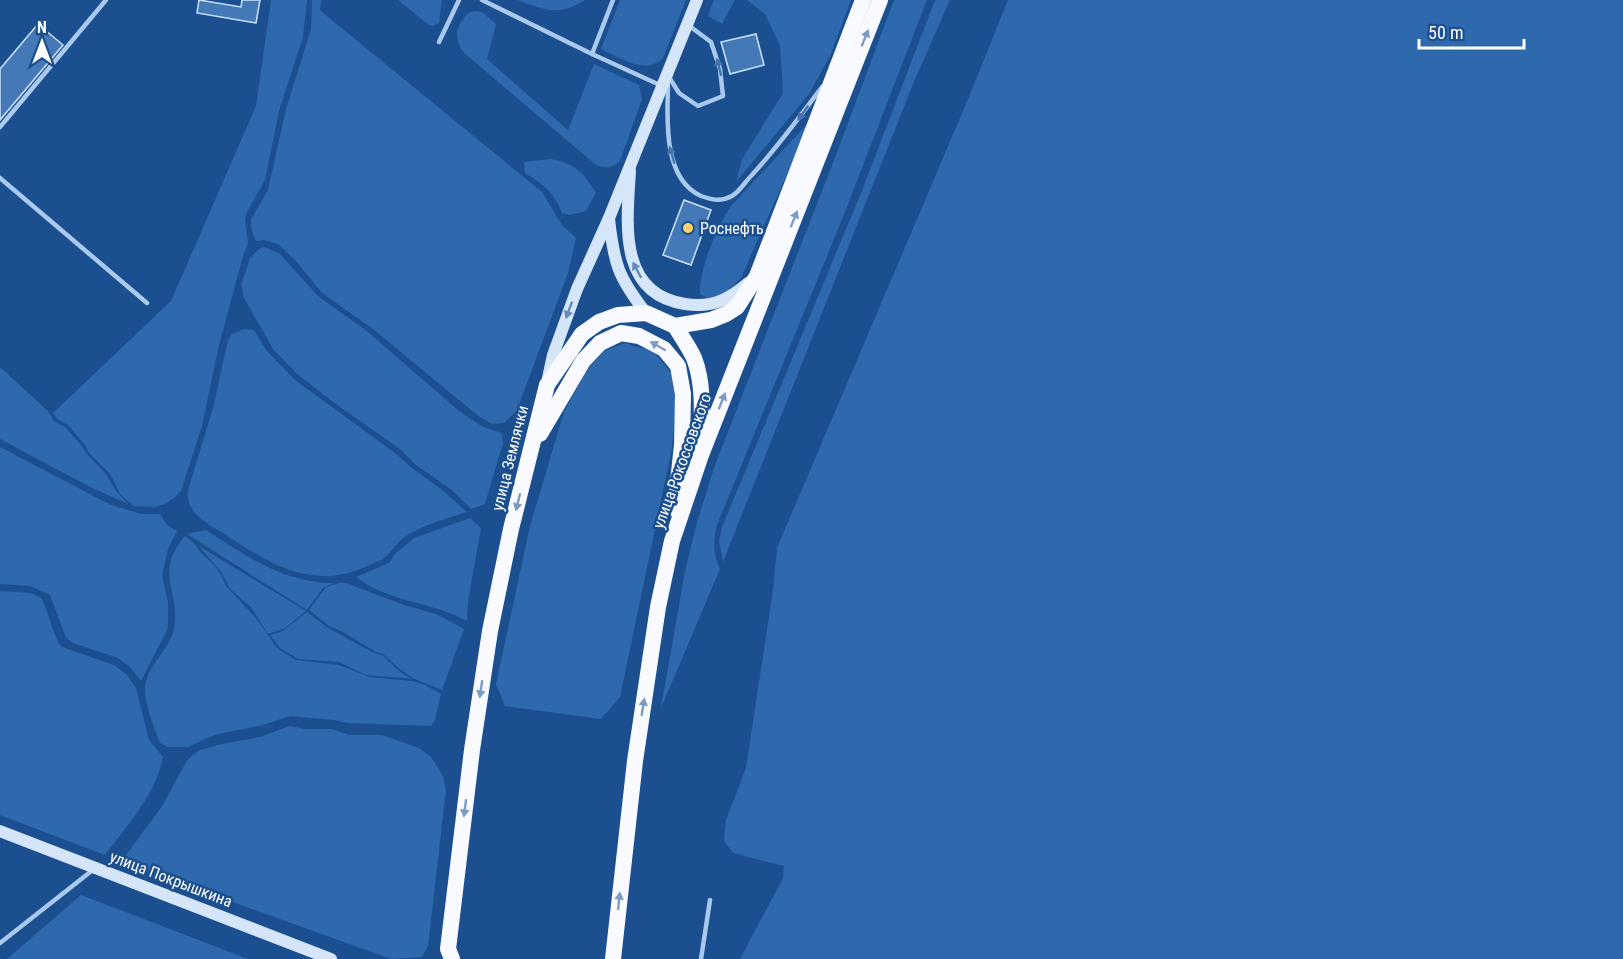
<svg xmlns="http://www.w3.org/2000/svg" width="1623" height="959" font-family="'Roboto Condensed',sans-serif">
<rect width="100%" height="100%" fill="#1b4f8f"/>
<g fill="#2e69ad">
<polygon points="271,0 307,0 303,37 279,111 265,180 247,212 245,220 248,242 242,260 219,345 202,426 181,491 174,498 165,504 155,507 134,506 121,495 110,474 89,453 85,445 68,425 57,419 53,413 171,301 256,106"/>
<polygon points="312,0 321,0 320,10 328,17 542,192 562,225 576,238 568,273 517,410 504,423 492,424 477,415 373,329 322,293 296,261 278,244 264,240 256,241 251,228 251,219 268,190 286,109 311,29"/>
<polygon points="398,0 442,0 439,23 433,26 429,25"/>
<path d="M517,0H585C558,17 546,10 517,0Z"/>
<path d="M620,0H686L663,58C646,76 619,57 601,49Z"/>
<polygon points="714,0 735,0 722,24 708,16"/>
<polygon points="747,0 851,0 830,56 809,94 736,182 742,159 783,93 780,46 765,14"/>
<path d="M894,0H927L843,217L717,525C713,541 713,554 720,569L661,708L685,571L697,522L715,465L836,155Z"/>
<polygon points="935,0 950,0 913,84 723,562 719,541 722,527 861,193"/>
<polygon points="1008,0 1623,0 1623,959 740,959 783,878 784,866 733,853 724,841 726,820 746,768 773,590 777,548 966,104"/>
<path d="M475,11L482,12L496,24L487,59L568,130L594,64L639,85L642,99L620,161C613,168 606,169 596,165L463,52C453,36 456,27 468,13Z"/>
<path d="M811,120L741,278C729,289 717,306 700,294C699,269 717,227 731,206Z"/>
<path d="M550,159C574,162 584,173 596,193L586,211L570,215L562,213C554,192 544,185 525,173L524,162Z"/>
<polygon points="264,247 279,253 318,296 368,332 459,411 483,427 502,433 503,443 485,504 471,509 452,490 416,465 400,449 333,402 296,373 273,349 244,298 241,285 250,258 259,249"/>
<path d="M243,329L254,330L266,350L295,380L395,453L412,468L441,489L467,512C446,519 421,525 403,538C396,544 391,553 384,558C380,562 372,563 367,566C313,592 268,563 223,533C206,523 185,512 188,490L213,408L228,340L232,334Z"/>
<polygon points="625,343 654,352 672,374 676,397 672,448 620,697 601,719 505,706 496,684 530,526 564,412 587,370 604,351"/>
<polygon points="0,367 48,411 54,421 65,427 82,446 87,454 106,474 116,491 128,504 90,487 0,439"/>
<polygon points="0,447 109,504 141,514 160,514 167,525 177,531 168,549 162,576 168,602 168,628 141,681 130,667 118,658 73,643 66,638 50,595 30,586 0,584"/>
<path d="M470,518L481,528L468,601L467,621C433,602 385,601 356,577L389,563L394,555L414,538Z"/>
<path d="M206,530C246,556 284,583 334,583L323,588L307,610L187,534Z"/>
<path d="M185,536L195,544L201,553L215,566L221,575L226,586L256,618L278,649L296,660L339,665L369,677L412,681L425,685L441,694L435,720L431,726L347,723L334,720L290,716L263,725L214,735L188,747H168L160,743C155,730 145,705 145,690C145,667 170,650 174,628C181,592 153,573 185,536Z"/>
<polygon points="199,546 306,611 284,629 268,634 251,607 230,589 221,572"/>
<polygon points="339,583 346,583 404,605 436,614 464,629 442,690 415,679 401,670 383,654 376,652 343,632 329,626 309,610 326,587"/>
<path d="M0,591L31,593L42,599C49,613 53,637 62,647L114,665L127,675L136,688L149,740L163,757C155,796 128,824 105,855L0,815Z"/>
<polygon points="307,612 328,628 374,653 382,655 399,671 412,679 366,675 339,662 298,659 280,648 270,635 283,631"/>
<polygon points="290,726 305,729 332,729 349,735 382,735 419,748 431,757 443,776 446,790 428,946 422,957 391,959 121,862 162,806 188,759 200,750 222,744 260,737"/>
<polygon points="81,895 248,959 7,959"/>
</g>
<g fill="#4478b7" stroke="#cfe3fa" stroke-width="1.5">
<polygon points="199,0 241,7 242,0 260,0 256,23 197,13"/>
<polygon points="38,24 63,45 0,120 0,69"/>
<polygon points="756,34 764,65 730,74 721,42"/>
<polygon points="684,200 711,210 691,265 663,255"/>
</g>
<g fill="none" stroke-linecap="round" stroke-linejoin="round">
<g stroke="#a9c9ee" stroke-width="4.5">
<polyline points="482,0 592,54"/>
<polyline points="613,0 592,54 662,86"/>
<polyline points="439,42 459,0"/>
<polyline points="669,77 679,93 698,106 723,96 720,69 711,42 688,25"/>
<path d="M668,85C667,120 663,179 701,196C712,200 721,202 732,196C739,192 745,182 751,176C777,148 799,118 822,87"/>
<polyline points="0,127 106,0"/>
<polyline points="0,178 147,303"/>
<polyline points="0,943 94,869"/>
<polyline points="701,959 710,900"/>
</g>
<g stroke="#d6e6fa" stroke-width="12">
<path d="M630,171C627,222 617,294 685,304C712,308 728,300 748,283"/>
<path d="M609,219C614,264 618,277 646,313"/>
<polyline points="548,378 553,355 577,289 609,218 697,0"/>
<polyline points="0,831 331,959"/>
</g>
<g stroke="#f8faff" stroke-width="16">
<path d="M675,326C681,336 689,347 694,358C704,383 702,415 701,442"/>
<polyline points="540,434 583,361 600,343 621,333 639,336 664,349 678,366 683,394 682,445 675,509"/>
<polyline points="452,959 448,949 472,750 490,631 511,529 547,385 582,334 599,322 618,315 646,313 675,326 711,320 726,314 737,307 757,276 863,0"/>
<polyline points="613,959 635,761 658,607 672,541 701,455 880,0"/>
</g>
</g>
<defs><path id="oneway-solid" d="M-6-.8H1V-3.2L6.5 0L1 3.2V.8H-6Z" transform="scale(1.5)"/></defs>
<g fill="#7e9cc1">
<use href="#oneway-solid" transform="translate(865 38) rotate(-68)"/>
<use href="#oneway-solid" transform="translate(794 219) rotate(-68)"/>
<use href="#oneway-solid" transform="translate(658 346) rotate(-150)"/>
<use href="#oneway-solid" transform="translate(722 401) rotate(-68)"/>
<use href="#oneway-solid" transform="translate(518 502) rotate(104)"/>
<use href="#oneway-solid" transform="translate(481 689) rotate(98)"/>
<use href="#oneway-solid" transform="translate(643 707) rotate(-81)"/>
<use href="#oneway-solid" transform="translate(465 808) rotate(97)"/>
<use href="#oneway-solid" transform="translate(619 901) rotate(-84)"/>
</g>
<g fill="#4674ac">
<use href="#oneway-solid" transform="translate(719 67) rotate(-104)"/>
<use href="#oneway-solid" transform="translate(803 113) rotate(126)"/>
<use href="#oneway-solid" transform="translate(672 155) rotate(-106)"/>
</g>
<g fill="#668bba">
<use href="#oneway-solid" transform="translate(637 270) rotate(-118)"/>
<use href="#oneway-solid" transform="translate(569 310) rotate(110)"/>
</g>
<circle fill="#ffd166" stroke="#1b4f8f" stroke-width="2" cx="688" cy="228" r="6"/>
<g text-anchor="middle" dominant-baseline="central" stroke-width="5" stroke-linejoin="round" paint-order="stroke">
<g font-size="16" fill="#fff" stroke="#1b4f8f" text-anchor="start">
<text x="700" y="228">Роснефть</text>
</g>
<g font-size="16" fill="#fff" stroke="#1b4f8f">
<text transform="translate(510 458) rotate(-76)">улица Землячки</text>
<text transform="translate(682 461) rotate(-70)">улица Рокоссовского</text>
<text transform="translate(171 879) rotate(21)">улица Покрышкина</text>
</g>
</g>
<g transform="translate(42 42)" stroke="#1b4f8f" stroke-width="4.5" paint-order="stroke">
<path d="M0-4.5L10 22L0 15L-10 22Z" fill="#ffffff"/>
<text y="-9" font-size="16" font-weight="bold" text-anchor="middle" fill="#ffffff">N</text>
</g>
<path d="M1419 39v9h105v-9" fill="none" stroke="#ffffff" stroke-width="3"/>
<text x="1428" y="39" font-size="18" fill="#ffffff" stroke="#1b4f8f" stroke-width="4.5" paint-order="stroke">50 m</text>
</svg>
